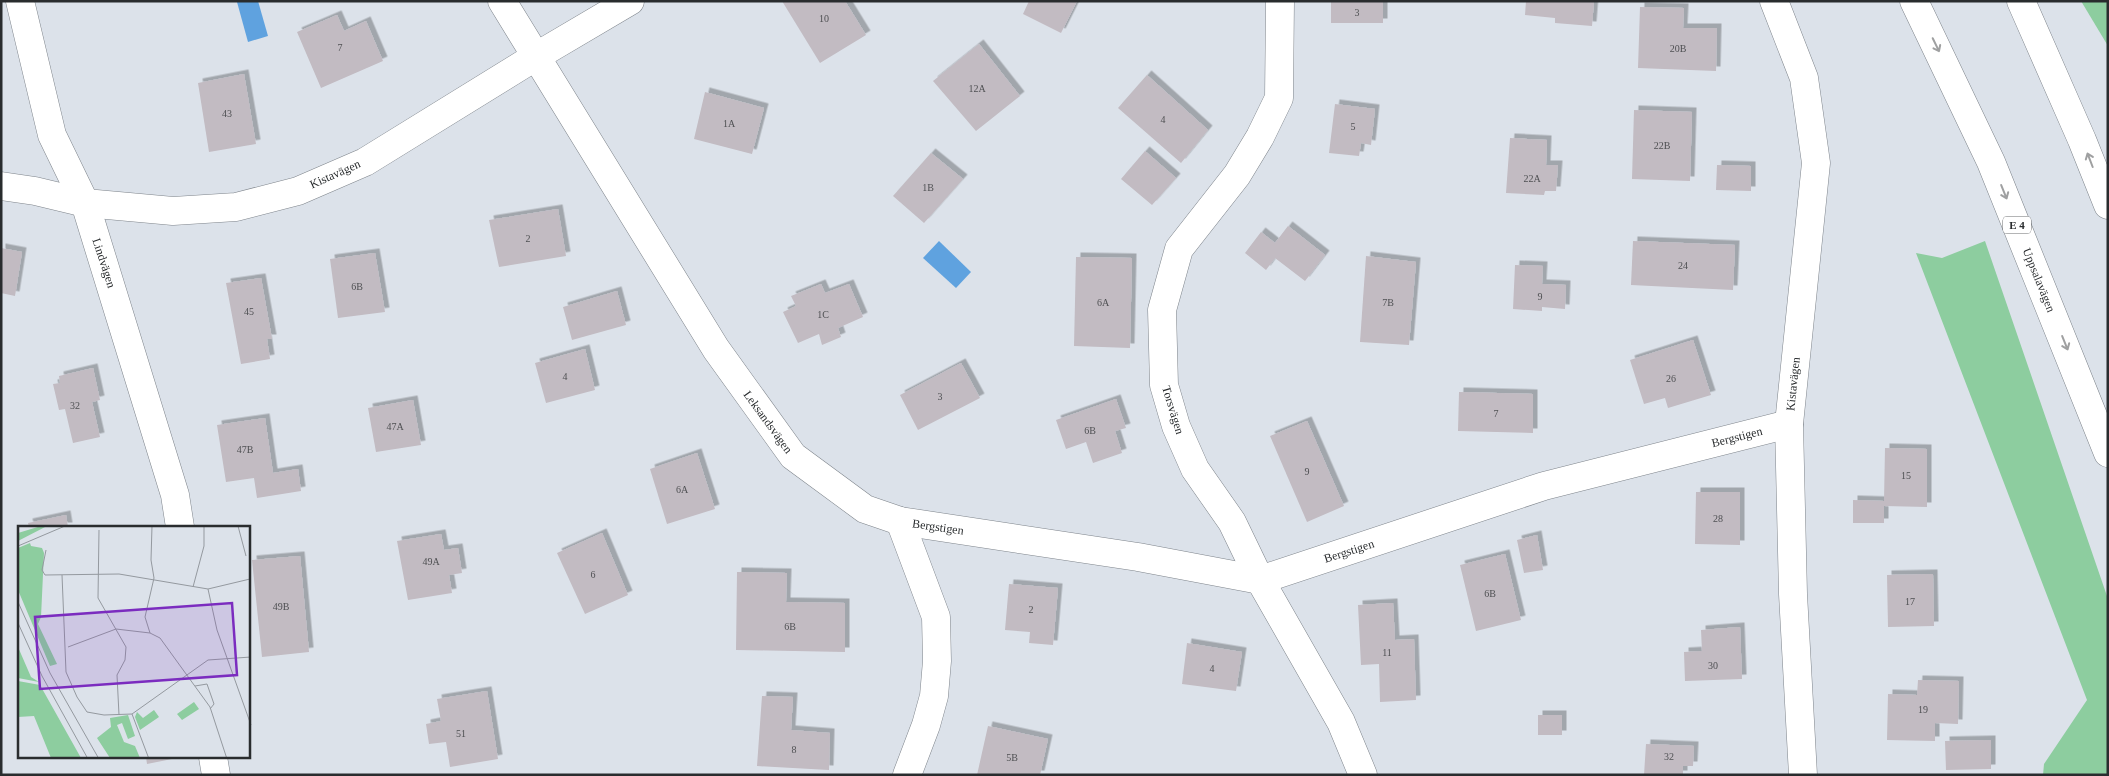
<svg xmlns="http://www.w3.org/2000/svg" width="2109" height="776" font-family="Georgia,serif">
<defs>
<filter id="shadow"><feDropShadow dx="4.5" dy="-4.5" stdDeviation="0" flood-color="#0004"/></filter>
</defs>
<rect width="100%" height="100%" fill="#dce2ea"/>
<g fill="#8dcd9f">
<polygon points="2081,1 2108,1 2108,46"/>
<polygon points="1985,241 2108,599 2108,775 2043,775 2044,764 2087,700 1916,253 1942,258"/>
</g>
<g fill="#5fa2df">
<polygon points="242,1 258,1 268,36 248,42 237,2"/>
<polygon points="939,241 971,272 956,288 923,258"/>
</g>
<g fill="#c2bbc2" filter="url(#shadow)">
<polygon points="782,1 845,1 866,35 820,63"/>
<polygon points="1029,1 1077,1 1061,33 1023,14"/>
<rect x="1331" y="1" width="52" height="22"/>
<polygon points="1526,1 1594,1 1592,26 1555,23 1555,18 1525,15"/>
<polygon points="1640,7 1684,8 1683,28 1717,28 1716,71 1638,68"/>
<polygon points="337,15 344,31 366,21 383,61 321,88 297,32"/>
<polygon points="979,44 1020,96 976,131 933,81"/>
<polygon points="244,74 256,144 209,152 198,83"/>
<polygon points="1147,75 1208,130 1181,163 1118,108"/>
<polygon points="705,92 764,108 752,154 694,139"/>
<polygon points="1335,104 1375,109 1371,145 1361,143 1359,156 1329,153"/>
<polygon points="1634,110 1692,112 1690,181 1632,179"/>
<polygon points="1510,138 1547,140 1546,165 1558,165 1556,191 1545,191 1544,195 1506,193"/>
<polygon points="1145,151 1176,178 1152,205 1121,179"/>
<polygon points="931,153 963,179 924,223 893,196"/>
<polygon points="1717,165 1751,166 1751,191 1716,190"/>
<polygon points="558,209 566,256 499,267 489,220"/>
<polygon points="1288,226 1325,255 1305,281 1275,258 1266,270 1245,253 1261,232 1275,243"/>
<polygon points="1633,241 1735,245 1733,290 1631,285"/>
<polygon points="1,248 22,252 15,296 1,293"/>
<polygon points="375,253 385,312 338,318 330,259"/>
<polygon points="1366,256 1416,262 1409,345 1360,342"/>
<polygon points="1076,257 1132,258 1130,348 1074,346"/>
<polygon points="1515,265 1543,266 1542,284 1566,285 1565,309 1542,307 1542,311 1513,309"/>
<polygon points="261,278 272,339 267,339 270,359 241,364 226,283"/>
<polygon points="821,284 825,293 849,284 863,317 838,328 841,337 822,345 819,334 798,343 783,312 796,306 791,296"/>
<polygon points="617,291 626,325 572,340 563,307"/>
<polygon points="1693,340 1711,395 1668,408 1665,398 1644,404 1630,360"/>
<polygon points="585,349 595,390 546,403 535,363"/>
<polygon points="961,363 980,398 918,430 900,395"/>
<polygon points="93,368 100,400 92,402 100,437 73,443 65,409 59,410 53,384 60,383 59,376"/>
<polygon points="1459,392 1533,394 1533,433 1458,431"/>
<polygon points="1116,399 1126,428 1115,431 1122,453 1093,463 1086,442 1066,449 1056,420"/>
<polygon points="413,400 421,445 376,452 368,408"/>
<polygon points="265,418 273,473 298,469 301,491 257,498 254,478 226,482 217,425"/>
<polygon points="1307,421 1344,506 1307,522 1270,436"/>
<polygon points="1885,448 1927,449 1927,507 1884,506 1884,523 1853,523 1853,500 1884,501"/>
<polygon points="697,453 715,509 667,524 650,469"/>
<polygon points="1696,492 1740,492 1740,545 1695,544"/>
<polygon points="66,515 68,527 29,527 28,523"/>
<polygon points="602,533 628,595 585,614 557,553"/>
<polygon points="441,534 444,550 458,548 462,573 449,575 452,593 408,600 397,541"/>
<polygon points="1537,535 1543,570 1524,573 1517,540"/>
<polygon points="1505,554 1521,620 1476,631 1460,565"/>
<polygon points="300,556 309,652 262,657 252,560"/>
<polygon points="737,572 787,573 786,602 845,603 845,652 736,650"/>
<polygon points="1933,574 1934,626 1888,627 1887,575"/>
<polygon points="1009,584 1058,588 1053,645 1029,643 1030,632 1005,630"/>
<polygon points="1393,603 1395,640 1414,639 1416,700 1380,702 1379,664 1361,665 1358,605"/>
<polygon points="1740,627 1742,679 1685,681 1684,652 1702,651 1701,630"/>
<polygon points="1187,643 1242,652 1236,691 1182,684"/>
<polygon points="1918,680 1959,681 1958,724 1935,723 1935,741 1887,740 1888,694 1917,695"/>
<polygon points="487,691 498,759 450,767 446,742 429,744 426,724 441,721 437,699"/>
<polygon points="762,696 793,697 791,730 830,733 829,770 757,766"/>
<rect x="1538" y="715" width="24" height="20"/>
<polygon points="988,726 1048,739 1040,775 977,775"/>
<polygon points="1991,740 1991,769 1946,770 1945,741"/>
<polygon points="1646,744 1694,746 1693,766 1683,766 1683,775 1644,775"/>
<polygon points="146,757 177,757 177,758 147,764"/>
</g>
<g fill="none" stroke-linecap="round" stroke-linejoin="round">
<defs>
<g id="street">
<polyline points="20,1 52,135 85,203 175,495 180,527"/>
<polyline points="502,1 716,349 793,456 865,509 900,521 1138,557 1260,580 1544,486 1789,424"/>
<polyline points="1280,1 1279,98 1260,137 1237,175 1179,249 1162,310 1164,385 1176,426 1195,469 1232,522 1260,580 1341,722 1363,775"/>
<polyline points="1774,1 1804,78 1816,163 1789,424 1793,594 1803,775"/>
<polyline points="1,186 35,191 85,203 173,211 236,207 298,191 365,162 535,57 630,1"/>
<polyline points="900,521 936,617 937,661 934,696 926,725 907,775"/>
<polyline points="213,757 216,775"/>
</g>
<g id="highway">
<polyline points="1914,1 1991,162 2108,453"/>
<polyline points="2021,1 2082,140 2108,205"/>
</g>
</defs>
<use href="#street" stroke="#7e848b" stroke-width="29"/>
<use href="#highway" stroke="#7e848b" stroke-width="29"/>
<use href="#street" stroke="#fff" stroke-width="28"/>
<use href="#highway" stroke="#fff" stroke-width="28"/>
</g>
<defs><path id="oneway-shaft" d="M-6 0H5M1.5-3L5.5 0L1.5 3" fill="none" stroke-width="1.6" stroke-linecap="round" stroke-linejoin="round" transform="scale(1.25)"/></defs>
<g stroke="#9fa0a1">
<use href="#oneway-shaft" transform="translate(1936 45) rotate(64)"/>
<use href="#oneway-shaft" transform="translate(2090 160) rotate(-111)"/>
<use href="#oneway-shaft" transform="translate(2004 192) rotate(68)"/>
<use href="#oneway-shaft" transform="translate(2065 343) rotate(68)"/>
</g>
<g text-anchor="middle" dominant-baseline="central" stroke-width="4.5" stroke-linejoin="round" paint-order="stroke">
<g font-size="10" fill="#4f5053">
<text x="1357" y="12">3</text>
<text x="824" y="18">10</text>
<text x="340" y="47">7</text>
<text x="1678" y="48">20B</text>
<text x="977" y="88">12A</text>
<text x="227" y="113">43</text>
<text x="1163" y="119">4</text>
<text x="729" y="123">1A</text>
<text x="1353" y="126">5</text>
<text x="1662" y="145">22B</text>
<text x="1532" y="178">22A</text>
<text x="928" y="187">1B</text>
<text x="528" y="238">2</text>
<text x="1683" y="265">24</text>
<text x="357" y="286">6B</text>
<text x="1540" y="296">9</text>
<text x="1103" y="302">6A</text>
<text x="1388" y="302">7B</text>
<text x="249" y="311">45</text>
<text x="823" y="314">1C</text>
<text x="565" y="376">4</text>
<text x="1671" y="378">26</text>
<text x="940" y="396">3</text>
<text x="75" y="405">32</text>
<text x="1496" y="413">7</text>
<text x="395" y="426">47A</text>
<text x="1090" y="430">6B</text>
<text x="245" y="449">47B</text>
<text x="1307" y="471">9</text>
<text x="1906" y="475">15</text>
<text x="682" y="489">6A</text>
<text x="1718" y="518">28</text>
<text x="431" y="561">49A</text>
<text x="593" y="574">6</text>
<text x="1490" y="593">6B</text>
<text x="1910" y="601">17</text>
<text x="281" y="606">49B</text>
<text x="1031" y="609">2</text>
<text x="790" y="626">6B</text>
<text x="1387" y="652">11</text>
<text x="1713" y="665">30</text>
<text x="1212" y="668">4</text>
<text x="1923" y="709">19</text>
<text x="461" y="733">51</text>
<text x="794" y="749">8</text>
<text x="1669" y="756">32</text>
<text x="1012" y="757">5B</text>
</g>
<rect fill="#fff" stroke="#696b6d" stroke-width="1" x="2003" y="216.5" width="28" height="17" rx="4"/>
<g font-size="11" font-weight="bold" fill="#292c2e">
<text x="2017" y="225">E 4</text>
</g>
<g font-size="12" fill="#292c2e" stroke="#fff">
<text transform="translate(335 174) rotate(-24)">Kistavägen</text>
<text transform="translate(104 263) rotate(72)">Lindvägen</text>
<text transform="translate(2039 280) rotate(68)">Uppsalavägen</text>
<text transform="translate(1793 384) rotate(-84)">Kistavägen</text>
<text transform="translate(1173 410) rotate(73)">Torsvägen</text>
<text transform="translate(768 422) rotate(54)">Leksandsvägen</text>
<text transform="translate(1737 437) rotate(-14)">Bergstigen</text>
<text transform="translate(938 527) rotate(8)">Bergstigen</text>
<text transform="translate(1349 551) rotate(-18)">Bergstigen</text>
</g>
</g>
<g transform="translate(18 526)">
<rect width="232" height="232" fill="#dce2ea"/>
<path d="M23,0H29L0,15V7ZM12,17L13,20L24,22L26,27L23,91L20,98L39,138L32,140L0,64V22ZM0,121L13,151L21,156L0,152ZM0,155L22,159L63,232H33L16,190L0,191ZM176,176L181,183L164,194L159,188ZM136,184L141,191L122,204L117,191L119,186L125,192ZM110,189L117,210L110,213L104,197L99,199L106,216L117,220L122,232H92L79,212L93,201L92,192Z" fill="#8dcd9f"/>
<path fill="none" stroke="#94999f" stroke-width="1" d="M220,0L228,30M81,4L80,72L108,121L107,134L99,149L101,189M0,20L47,0M28,24L24,44L27,49L101,48L190,63L232,53M44,49L48,146L59,171L69,186L86,189L114,188L190,134L233,131M175,61L186,20V0M190,63L199,104L233,199M0,76L32,147L81,233M0,97L24,150L70,233M132,107L127,91L136,52L133,34L134,0M50,121L98,103L132,107L142,112L192,181L209,233M177,160L189,158L196,178L192,183M114,188L131,233"/>
<path fill="#7b2cbf" fill-opacity="0.15" stroke="#7b2cbf" stroke-width="2.5" d="M214,77L219,149L22,163L17,91Z"/>
<rect width="232" height="232" fill="none" stroke="#292c2e" stroke-width="2.5"/>
</g>
<rect width="2109" height="776" fill="none" stroke="#292c2e" stroke-width="5"/>
</svg>
